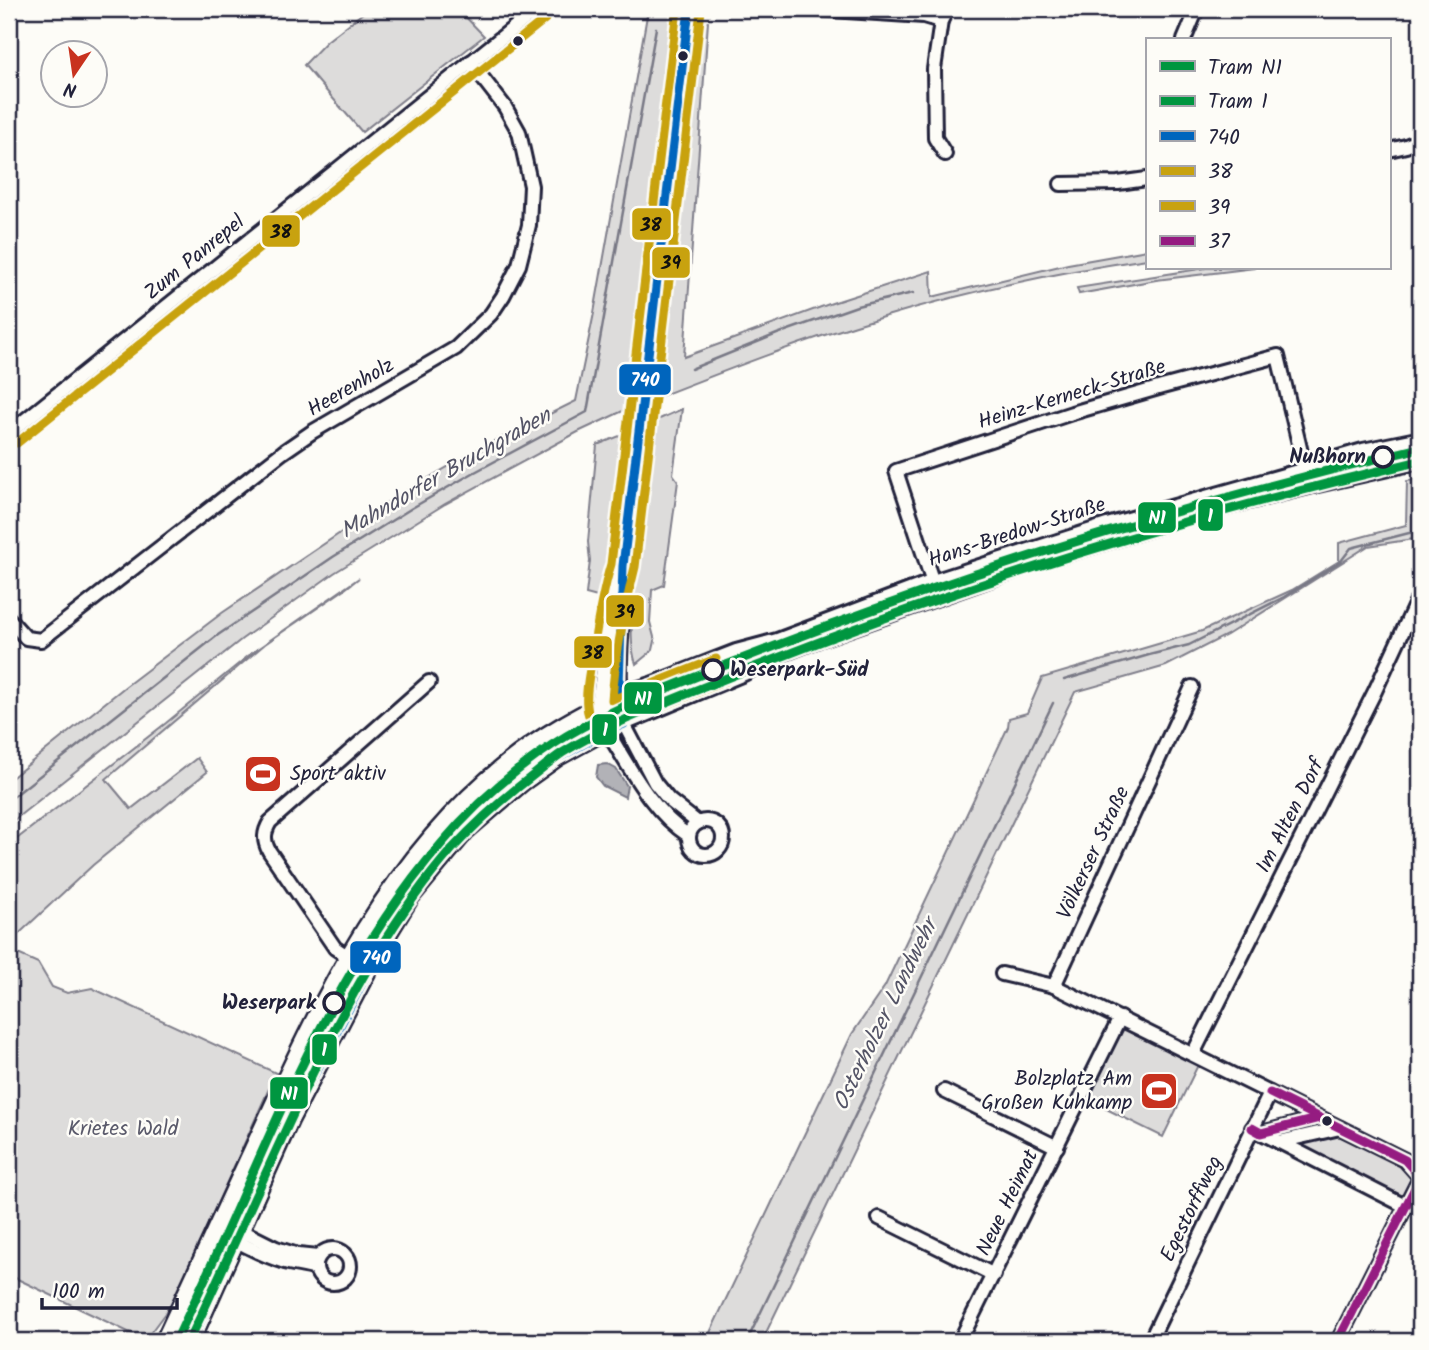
<svg xmlns="http://www.w3.org/2000/svg" width="1429" height="1350" font-family="Kalam,sans-serif">
<rect width="100%" height="100%" fill="#fdfcf7"/>
<filter id="ink" filterUnits="userSpaceOnUse"><feTurbulence type="fractalNoise" baseFrequency=".0143" numOctaves="2"/><feDisplacementMap in="SourceGraphic" scale="14" xChannelSelector="R" yChannelSelector="G"/><feConvolveMatrix kernelMatrix="1 2 1 2 8 2 1 2 1" color-interpolation-filters="sRGB"/></filter>
<g filter="url(#ink)">
<g fill="#dddcdb" stroke="#807f8b" stroke-width="2">
<polygon points="368,9 458,9 484,36 362,132 304,65 327,41"/>
<path d="M648,10L674,15C671,35 664,51 668,71L625,410L578,432L445,504L334,573L242,639L9,824V780L126,686L222,613L377,508L477,450L576,401L594,313Z"/>
<path d="M701,21L708,22L684,357L832,303L931,271L932,297L1068,264L1147,250V259C1058,272 969,291 883,317C806,339 732,368 658,397Z"/>
<polygon points="1206,268 1255,268 1156,280 1079,294 1077,288"/>
<path d="M682,409L673,474L678,481L664,585L652,590L650,622L655,641L653,650L636,664C629,643 632,621 634,599C637,540 647,480 655,421Z"/>
<polygon points="622,435 601,598 586,594 590,561 588,542 597,445"/>
<polygon points="1420,479 1420,536 1414,539 1368,546 1227,635 1166,666 1075,692 762,1341 706,1341 852,1034 885,986 1008,727 1009,718 1027,713 1042,678 1202,631 1292,590 1339,561 1339,543 1406,525 1407,481"/>
<polygon points="359,578 345,589 265,644 106,779 131,809 197,758 207,772 93,865 9,943 9,845 166,723 253,652"/>
<polygon points="9,950 38,963 52,987 67,993 92,988 276,1073 178,1291 165,1313 145,1340 9,1275"/>
<polygon points="1123,1025 1199,1063 1163,1137 1086,1099"/>
<polygon points="1339,1133 1406,1167 1414,1177 1404,1197 1398,1197 1291,1144"/>
</g>
<polygon fill="#b2b2b7" stroke="#787885" stroke-width="2" points="607,764 616,769 627,786 625,797 603,786 596,777 598,765"/>
<g fill="none" stroke-linecap="round" stroke-linejoin="round">
<g stroke="#787885" stroke-width="2.5">
<polyline points="691,369 777,334 857,306 913,293"/>
<polyline points="1418,530 1420,530"/>
<polyline points="1064,680 1149,655 1189,645 1284,597 1341,561 1351,548 1413,532"/>
<polyline points="9,800 218,635 333,557 412,508 473,473 587,412 656,28"/>
<polyline points="747,1341 1053,703"/>
</g>
<defs>
<g id="minor">
<polyline points="815,9 924,16 941,21"/>
<polyline points="1184,40 1197,9"/>
<polyline points="1389,150 1406,146 1420,140"/>
<polyline points="945,154 935,138 934,69 941,21 947,9"/>
<polyline points="1061,184 1118,183 1147,179"/>
<polyline points="9,433 537,9"/>
<polyline points="934,586 896,471 1072,413 1162,387 1278,356 1305,469"/>
<polyline points="9,619 26,638 41,640 283,452 312,432 456,348 491,314 503,296 519,265 529,225 531,186 519,132 505,107 470,62"/>
<polyline points="619,694 651,684 736,651 777,640 933,581 1107,525 1305,469 1322,462 1363,450 1412,440 1415,463 1309,487 1205,513 1032,565 819,640 770,659 744,674 624,724 655,783 669,800 698,823"/>
<path d="M607,731C630,768 651,811 689,836"/>
<circle cx="706" cy="838" r="17"/>
<path d="M347,956L335,948L269,851C263,840 264,832 270,822L429,682"/>
<polyline points="1002,974 1054,986 1405,1160 1420,1177"/>
<polyline points="1054,986 1192,687"/>
<polyline points="1193,1054 1375,691 1420,594"/>
<polyline points="944,1091 1057,1147"/>
<polyline points="1252,1128 1405,1206"/>
<polyline points="1261,1133 1320,1118"/>
<polyline points="1279,1142 1340,1128"/>
<polyline points="879,1218 994,1275"/>
<path d="M216,1226C230,1240 263,1255 282,1261C293,1265 305,1265 316,1269"/>
<polyline points="216,1226 230,1225 276,1248 298,1255 318,1257"/>
<circle cx="333" cy="1266" r="17"/>
<polyline points="960,1341 1120,1018"/>
<polyline points="1150,1341 1270,1093"/>
<polyline points="1338,1341 1420,1178"/>
</g>
<g id="major">
<polyline points="607,731 599,704 615,593 619,578"/>
<path d="M163,1341C196,1269 230,1197 263,1125C324,992 390,856 506,763C540,735 580,714 619,694"/>
<path d="M192,1341L291,1120L381,947L411,898L467,831L523,783L558,758L607,731L624,724C613,672 625,618 623,566L689,9"/>
</g>
</defs>
<use href="#minor" stroke="#22223b" stroke-width="18"/>
<use href="#major" stroke="#22223b" stroke-width="19"/>
<use href="#minor" stroke="#fdfcf7" stroke-width="12"/>
<use href="#major" stroke="#fdfcf7" stroke-width="14"/>
<defs>
<polyline id="bus-1" points="192,1341 291,1120 381,947 411,898 467,831 523,783 558,758 607,731 624,724 619,685 623,566 689,9"/>
<g id="bus-2">
<path d="M677,9L611,564C602,594 597,625 592,656C590,672 585,690 587,706C588,717 593,728 605,729L726,681"/>
<polyline points="17,443 545,19"/>
</g>
<path id="bus-3" d="M701,10L635,567C624,611 615,655 612,700L716,659"/>
<g id="bus-4">
<polyline points="1270,1093 1405,1160 1420,1177"/>
<polyline points="1252,1128 1261,1133 1320,1118"/>
<polyline points="1338,1341 1420,1178"/>
</g>
</defs>
<use href="#bus-1" stroke="#fdfcf7" stroke-width="14"/>
<use href="#bus-2" stroke="#fdfcf7" stroke-width="14"/>
<use href="#bus-3" stroke="#fdfcf7" stroke-width="14"/>
<use href="#bus-4" stroke="#fdfcf7" stroke-width="14"/>
<use href="#bus-1" stroke="#0065bd" stroke-width="9"/>
<use href="#bus-2" stroke="#c8a20f" stroke-width="9"/>
<use href="#bus-3" stroke="#c8a20f" stroke-width="9"/>
<use href="#bus-4" stroke="#951b81" stroke-width="9"/>
<defs>
<path id="tram-1" d="M176,1341C198,1294 220,1247 241,1199C296,1075 352,947 442,843C473,806 512,772 552,745C593,718 640,699 685,681C731,663 777,645 823,628C1018,555 1217,496 1420,448"/>
<path id="tram-2" d="M189,1341C232,1251 271,1158 315,1068C353,991 395,914 452,849C478,821 506,796 536,773C545,766 553,759 562,753C604,727 649,709 694,691C739,673 785,655 830,638C1023,566 1220,508 1420,461"/>
</defs>
<use href="#tram-1" stroke="#fdfcf7" stroke-width="14"/>
<use href="#tram-2" stroke="#fdfcf7" stroke-width="14"/>
<use href="#tram-1" stroke="#009640" stroke-width="9"/>
<use href="#tram-2" stroke="#009640" stroke-width="9"/>
</g>
</g>
<defs>
<symbol id="stadium-square" viewBox="-11 -11 22 22"><rect x="-9" y="-9" width="18" height="18" rx="4" fill="#c8321e" stroke="#fdfcf7"/><path d="M0-5a6.5 5 0 1 0 0 10a6.5 5 0 1 0 0-10ZM-3.5-1.8h7v3.6h-7Z" fill="#fff"/></symbol>
</defs>
<g fill-rule="evenodd">
<use href="#stadium-square" x="241" y="752" width="44" height="44"/>
<use href="#stadium-square" x="1137" y="1069" width="44" height="44"/>
</g>
<g fill="#22223b" stroke="#fdfcf7" stroke-width="2.5">
<circle cx="518" cy="41" r="6"/>
<circle cx="683" cy="56" r="6"/>
<circle cx="1327" cy="1121" r="6"/>
</g>
<g fill="#fdfcf7" stroke="#22223b" stroke-width="3.5">
<circle cx="1383" cy="457" r="10"/>
<circle cx="713" cy="670" r="10"/>
<circle cx="334" cy="1003" r="10"/>
</g>
<g text-anchor="middle" dominant-baseline="central" stroke-width="5" stroke-linejoin="round" paint-order="stroke">
<g font-size="21" fill="#22223b" stroke="#fdfcf7">
<text transform="translate(195 258) rotate(-39)">Zum Panrepel</text>
<text transform="translate(351 388) rotate(-30)">Heerenholz</text>
<text transform="translate(1072 395) rotate(-17)">Heinz-Kerneck-Straße</text>
<text transform="translate(1017 533) rotate(-18)">Hans-Bredow-Straße</text>
<text transform="translate(1291 816) rotate(-63)">Im Alten Dorf</text>
<text transform="translate(1094 853) rotate(-65)">Völkerser Straße</text>
<text transform="translate(1008 1203) rotate(-64)">Neue Heimat</text>
<text transform="translate(1192 1209) rotate(-64)">Egestorffweg</text>
</g>
<g font-size="21" font-weight="bold" fill="#22223b" stroke="#fdfcf7" text-anchor="end">
<text x="1366" y="457">Nußhorn</text>
<text x="730" y="670" text-anchor="start">Weserpark-Süd</text>
<text x="316" y="1003">Weserpark</text>
</g>
<g font-size="21" fill="#22223b" stroke="#fdfcf7" text-anchor="start">
<text x="290" y="774">Sport aktiv</text>
<text x="1132" y="1079" text-anchor="end">Bolzplatz Am<tspan x="1132" dy="24">Großen Kuhkamp</tspan></text>
</g>
<g font-size="21" fill="#5a5a6b" stroke="#fdfcf7">
<text x="123" y="1129">Krietes Wald</text>
</g>
<g font-size="23" font-style="italic" fill="#545466" stroke="#fdfcf7">
<text transform="translate(446 474) rotate(-30)">Mahndorfer Bruchgraben</text>
<text transform="translate(886 1015) rotate(-64)">Osterholzer Landwehr</text>
</g>
</g>
<g stroke="#fdfcf7" stroke-width="2.5">
<rect x="631" y="207" width="41" height="34" rx="7" fill="#c8a20f"/>
<rect x="261" y="214" width="40" height="34" rx="7" fill="#c8a20f"/>
<rect x="651" y="246" width="40" height="33" rx="7" fill="#c8a20f"/>
<rect x="618" y="363" width="54" height="33" rx="7" fill="#0065bd"/>
<rect x="1197" y="498" width="27" height="34" rx="7" fill="#009640"/>
<rect x="1137" y="501" width="40" height="33" rx="7" fill="#009640"/>
<rect x="605" y="594" width="40" height="34" rx="7" fill="#c8a20f"/>
<rect x="573" y="635" width="40" height="34" rx="7" fill="#c8a20f"/>
<rect x="623" y="681" width="40" height="34" rx="7" fill="#009640"/>
<rect x="591" y="713" width="27" height="33" rx="7" fill="#009640"/>
<rect x="349" y="940" width="53" height="34" rx="7" fill="#0065bd"/>
<rect x="311" y="1033" width="27" height="33" rx="7" fill="#009640"/>
<rect x="269" y="1076" width="40" height="34" rx="7" fill="#009640"/>
</g>
<g font-size="19" text-anchor="middle" font-weight="bold" fill="#fff">
<text x="645" y="386">740</text>
<text x="1210" y="522">1</text>
<text x="1157" y="524">N1</text>
<text x="643" y="705">N1</text>
<text x="605" y="736">1</text>
<text x="376" y="964">740</text>
<text x="324" y="1056">1</text>
<text x="289" y="1100">N1</text>
</g>
<g font-size="19" text-anchor="middle" font-weight="bold" fill="#111">
<text x="651" y="231">38</text>
<text x="281" y="238">38</text>
<text x="671" y="269">39</text>
<text x="625" y="618">39</text>
<text x="593" y="659">38</text>
</g>
<rect width="1429" height="1350" fill="none" stroke="#fdfcf7" stroke-width="35"/>
<rect x="18" y="18" width="1394" height="1315" fill="none" stroke="#22223b" stroke-width="2.5" filter="url(#ink)"/>
<rect x="1146" y="38" width="245" height="231" fill="#fdfcf7" stroke="#a5a5ac" stroke-width="2"/>
<rect x="1160" y="61" width="35" height="10" fill="#009640" stroke="#a5a5ac" stroke-width="2"/>
<text x="1208" y="74" font-size="21" fill="#22223b">Tram N1</text>
<rect x="1160" y="96" width="35" height="10" fill="#009640" stroke="#a5a5ac" stroke-width="2"/>
<text x="1208" y="108" font-size="21" fill="#22223b">Tram 1</text>
<rect x="1160" y="131" width="35" height="10" fill="#0065bd" stroke="#a5a5ac" stroke-width="2"/>
<text x="1208" y="144" font-size="21" fill="#22223b">740</text>
<rect x="1160" y="166" width="35" height="10" fill="#c8a20f" stroke="#a5a5ac" stroke-width="2"/>
<text x="1208" y="178" font-size="21" fill="#22223b">38</text>
<rect x="1160" y="201" width="35" height="10" fill="#c8a20f" stroke="#a5a5ac" stroke-width="2"/>
<text x="1208" y="214" font-size="21" fill="#22223b">39</text>
<rect x="1160" y="236" width="35" height="10" fill="#951b81" stroke="#a5a5ac" stroke-width="2"/>
<text x="1208" y="248" font-size="21" fill="#22223b">37</text>
<g transform="translate(74 74) rotate(193)"><circle r="33" fill="#fdfcf7" stroke="#a5a5ac" stroke-width="2"/>
<path d="M0-5L12 26L0 18L-12 26Z" fill="#c8321e"/>
<text y="-10" font-size="19" font-weight="bold" text-anchor="middle" fill="#22223b">N</text>
</g>
<path d="M42 1298v10h135v-10" fill="none" stroke="#22223b" stroke-width="3.5"/>
<text x="52" y="1298" font-size="21" fill="#22223b" stroke="#fdfcf7" stroke-width="5" paint-order="stroke">100 m</text>
</svg>
